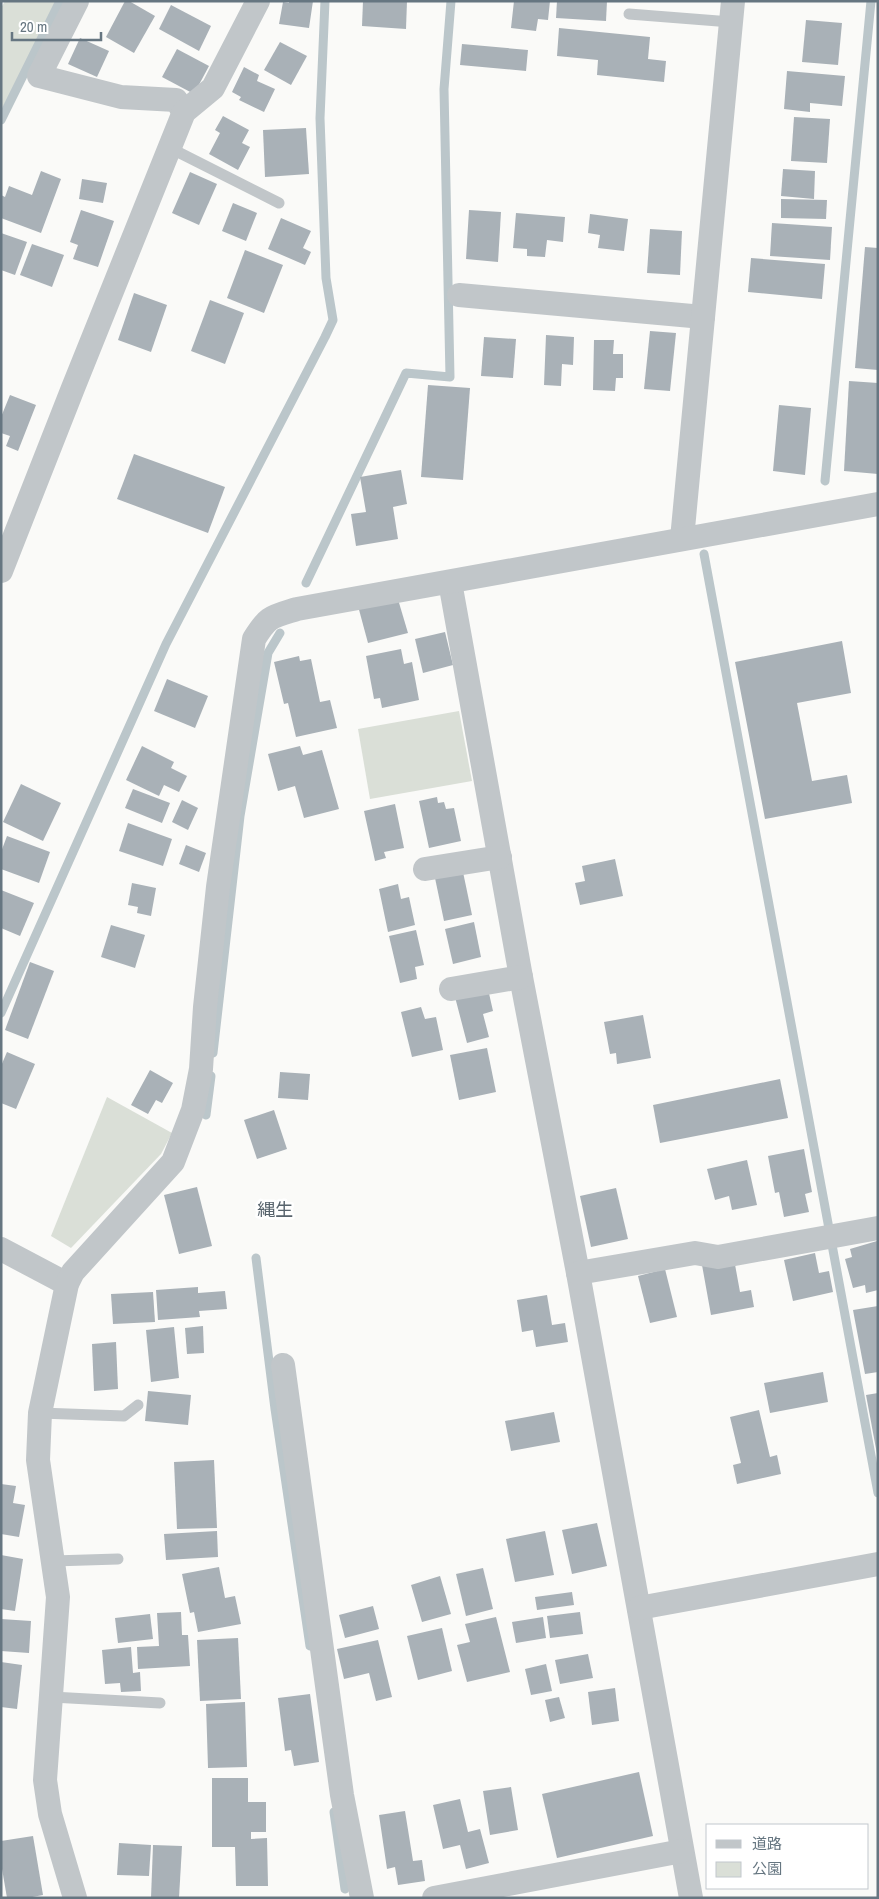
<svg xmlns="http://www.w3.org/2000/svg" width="879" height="1899" font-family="'Archivo Narrow','Noto Sans JP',sans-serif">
<rect width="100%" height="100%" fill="#fafaf8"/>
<g fill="#dadfd7">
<polygon points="5,1 57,1 24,70 1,110 1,8"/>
<polygon points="459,711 472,781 370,799 358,729"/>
<polygon points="107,1097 172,1133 161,1154 71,1248 51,1236"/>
</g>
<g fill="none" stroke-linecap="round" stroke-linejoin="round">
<g stroke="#bbc6ca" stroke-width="9">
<polyline points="1,120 60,1"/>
<polyline points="825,481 871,1"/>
<polyline points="704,554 878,1493"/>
<polyline points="306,583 406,373 450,377 444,89 451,1"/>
<polyline points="1,1013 166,644 325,337 333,320 326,278 320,118 325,1"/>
<polyline points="213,1053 240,816 268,653 280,633"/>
<polyline points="206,1115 211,1076"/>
<polyline points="256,1258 275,1409 310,1646"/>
<polyline points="334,1812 345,1889"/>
</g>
</g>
<g fill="#a9b1b7">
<polygon points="125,1 129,1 155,16 134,53 106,37"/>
<polygon points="289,1 313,1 309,28 279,24 283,2 289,3"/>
<polygon points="363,1 407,1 406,29 362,26"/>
<polygon points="514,1 550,1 548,20 538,19 536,31 511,28"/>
<polygon points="557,1 607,1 606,21 556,18"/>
<polygon points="171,5 211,26 199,51 159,29"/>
<polygon points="806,20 842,23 838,65 802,62"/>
<polygon points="559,28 650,37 648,59 666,61 664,82 597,75 598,60 557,56"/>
<polygon points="80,38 109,51 97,77 68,64"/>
<polygon points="280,42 307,56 291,85 264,70"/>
<polygon points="462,44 528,50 526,71 460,65"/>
<polygon points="177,49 209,66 194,94 162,77"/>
<polygon points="244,67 259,75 257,81 275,89 264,112 239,100 241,97 232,92"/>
<polygon points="787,71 845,76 842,106 810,103 810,112 784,109"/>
<polygon points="223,116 249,130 242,143 250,147 238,170 209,154 220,133 215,130"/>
<polygon points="794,117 830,119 827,163 791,161"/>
<polygon points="306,128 309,174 265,177 263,130"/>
<polygon points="783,169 815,171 814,199 781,196"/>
<polygon points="41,171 61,179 41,233 1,218 1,195 5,197 9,186 32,195"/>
<polygon points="190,172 217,184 199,225 172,213"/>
<polygon points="82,179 107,183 103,203 79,199"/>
<polygon points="781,199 827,200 826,219 781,218"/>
<polygon points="233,203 257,213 246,241 222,231"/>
<polygon points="81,210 114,221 98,267 73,259 78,245 70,242"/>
<polygon points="469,210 501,212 498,262 466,259"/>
<polygon points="516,213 565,217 563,242 547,240 545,257 527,256 527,249 513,248"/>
<polygon points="590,214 628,219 624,251 598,248 600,235 588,233"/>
<polygon points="281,218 311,231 303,248 311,252 305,265 268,249"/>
<polygon points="772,223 832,227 830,260 770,256"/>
<polygon points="650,229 682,231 680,275 647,273"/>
<polygon points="1,233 27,242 15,275 1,270"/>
<polygon points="32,244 64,255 52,287 20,275"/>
<polygon points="865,247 878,248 878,370 855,368"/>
<polygon points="245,250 283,265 264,313 227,298"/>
<polygon points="751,258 825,264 822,299 748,292"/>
<polygon points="134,293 167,305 151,352 118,340"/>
<polygon points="210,300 244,313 225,364 191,351"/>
<polygon points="650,331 676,333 670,391 644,389"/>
<polygon points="546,335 574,337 573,365 562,364 561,386 544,385"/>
<polygon points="484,337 516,339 513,378 481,376"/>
<polygon points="594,340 614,340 613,354 623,354 623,378 616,378 615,391 593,390"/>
<polygon points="849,381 878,383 878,474 844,471"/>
<polygon points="428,385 470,388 463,480 421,477"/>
<polygon points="10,395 36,405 18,451 6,446 10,436 1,433 1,417"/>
<polygon points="779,405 811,408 805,475 773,471"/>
<polygon points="134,454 225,487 208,533 117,499"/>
<polygon points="401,470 407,504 393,507 398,539 356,546 351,514 366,512 360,477"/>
<polygon points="397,596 408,633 368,643 358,606"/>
<polygon points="445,632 453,665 423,673 415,639"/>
<polygon points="842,641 851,693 797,703 812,781 847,775 852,803 765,819 735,662"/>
<polygon points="401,649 404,664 412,662 419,700 382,708 380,698 374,699 366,656"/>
<polygon points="299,656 300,661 311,659 320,702 330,700 337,728 296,737 288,703 284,704 274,662"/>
<polygon points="167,679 208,696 195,728 154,711"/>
<polygon points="142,746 174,762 171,768 187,776 179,792 164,785 159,796 126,780"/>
<polygon points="300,746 303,755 322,750 339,809 304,818 295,786 278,791 268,754"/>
<polygon points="21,784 61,803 43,841 3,822"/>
<polygon points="133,789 170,803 162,823 125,808"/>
<polygon points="437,797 438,803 444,802 446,809 454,808 461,841 429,848 419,801"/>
<polygon points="182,800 198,808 188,830 172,822"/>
<polygon points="395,804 404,848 384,852 386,858 375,861 364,811"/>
<polygon points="128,823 172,839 163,866 119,851"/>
<polygon points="7,836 50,852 39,883 1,869 1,852"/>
<polygon points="186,845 206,853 199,872 179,864"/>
<polygon points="615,859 623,896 580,905 575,883 585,881 582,866"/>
<polygon points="463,872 472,915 444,921 435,878"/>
<polygon points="132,883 156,888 151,916 137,913 138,907 128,905"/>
<polygon points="398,884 401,899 409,897 415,925 388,932 379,889"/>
<polygon points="1,890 34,903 20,936 1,928"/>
<polygon points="474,922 481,957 453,964 445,929"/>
<polygon points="111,925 145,935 135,968 101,957"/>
<polygon points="416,930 424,965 415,967 417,979 400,983 389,936"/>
<polygon points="30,962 54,971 28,1039 5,1030"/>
<polygon points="488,989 493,1011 483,1014 489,1037 467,1043 455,997"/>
<polygon points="421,1007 425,1019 436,1017 443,1050 412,1057 401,1012"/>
<polygon points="643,1015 651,1058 617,1064 616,1053 610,1054 604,1022"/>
<polygon points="487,1048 496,1092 459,1100 450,1055"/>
<polygon points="7,1052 35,1064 16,1109 1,1103 1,1066"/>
<polygon points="150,1070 173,1083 162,1103 156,1100 148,1114 131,1105"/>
<polygon points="280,1072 310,1074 308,1100 278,1098"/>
<polygon points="780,1079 788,1118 660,1143 653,1105"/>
<polygon points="274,1110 287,1149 257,1159 244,1120"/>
<polygon points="804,1149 812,1192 805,1194 809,1212 784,1217 779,1192 775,1193 768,1156"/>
<polygon points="747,1160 757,1205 732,1210 729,1196 715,1200 707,1169"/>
<polygon points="197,1187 212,1246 179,1254 164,1195"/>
<polygon points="616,1188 628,1239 591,1247 580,1196"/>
<polygon points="877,1241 878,1290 866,1293 865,1285 853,1288 845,1259 852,1257 850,1249"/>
<polygon points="815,1253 819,1273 829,1271 833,1292 793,1301 784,1260"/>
<polygon points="734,1259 740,1292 751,1290 754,1307 711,1315 702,1265"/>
<polygon points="665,1269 677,1317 650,1323 638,1276"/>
<polygon points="198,1287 198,1293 225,1291 227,1309 199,1311 200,1317 158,1320 156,1290"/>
<polygon points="153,1292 155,1322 113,1324 111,1294"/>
<polygon points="547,1295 552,1325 565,1323 568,1342 536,1347 533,1330 522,1332 517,1300"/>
<polygon points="878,1306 878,1372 865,1374 853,1310"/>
<polygon points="203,1326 204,1353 187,1354 185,1328"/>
<polygon points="174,1327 179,1378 151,1382 146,1330"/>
<polygon points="116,1342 118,1389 94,1391 92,1344"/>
<polygon points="823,1372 828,1402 770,1413 764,1383"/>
<polygon points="148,1391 191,1395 188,1425 145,1421"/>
<polygon points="878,1393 878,1454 877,1454 866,1395"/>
<polygon points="759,1410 770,1457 777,1455 781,1474 737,1484 733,1465 741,1463 730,1417"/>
<polygon points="554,1412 560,1442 511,1451 505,1421"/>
<polygon points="214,1460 217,1528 177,1529 174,1462"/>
<polygon points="1,1484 16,1486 13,1503 25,1505 19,1537 1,1534"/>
<polygon points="597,1523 607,1566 572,1574 562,1530"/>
<polygon points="217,1531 218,1557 166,1560 164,1534"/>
<polygon points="545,1531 554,1575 515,1582 506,1539"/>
<polygon points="1,1555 23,1559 15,1611 1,1609"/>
<polygon points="219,1567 225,1598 235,1596 241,1624 198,1632 194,1612 190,1613 182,1574"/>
<polygon points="483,1568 493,1609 466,1616 456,1574"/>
<polygon points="440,1576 451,1614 422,1622 411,1585"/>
<polygon points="572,1592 574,1605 537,1610 535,1597"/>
<polygon points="373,1606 379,1629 345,1638 339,1615"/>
<polygon points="181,1612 182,1635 188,1635 190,1666 138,1669 137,1647 159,1646 157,1613"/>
<polygon points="580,1612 583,1634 550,1638 547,1616"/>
<polygon points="150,1614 153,1639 118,1643 115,1618"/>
<polygon points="496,1617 510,1672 467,1682 457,1645 470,1642 465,1624"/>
<polygon points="543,1617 546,1638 516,1643 512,1622"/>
<polygon points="1,1619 31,1621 29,1653 1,1651"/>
<polygon points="442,1628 452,1671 418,1680 407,1636"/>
<polygon points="238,1638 241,1699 200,1701 197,1640"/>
<polygon points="378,1640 392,1697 376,1701 369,1673 344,1679 337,1649"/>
<polygon points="131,1647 133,1673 140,1672 141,1691 121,1692 120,1683 105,1684 102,1650"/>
<polygon points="588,1654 593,1678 560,1684 555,1660"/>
<polygon points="1,1662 22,1665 17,1709 1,1707"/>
<polygon points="546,1664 552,1691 531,1695 525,1669"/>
<polygon points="615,1688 619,1721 592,1725 588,1692"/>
<polygon points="310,1694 319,1762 294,1766 291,1750 285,1751 278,1698"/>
<polygon points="559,1697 565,1718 550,1722 545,1700"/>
<polygon points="245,1702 247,1767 208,1768 206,1704"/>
<polygon points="639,1772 653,1836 557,1858 542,1794"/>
<polygon points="212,1778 248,1778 248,1802 266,1802 266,1832 251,1832 251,1839 267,1838 268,1886 236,1886 235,1847 212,1847"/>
<polygon points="511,1787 518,1830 490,1835 483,1791"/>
<polygon points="460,1799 468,1832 480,1829 489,1863 466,1869 460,1845 443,1849 433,1805"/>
<polygon points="405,1811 413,1861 422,1860 425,1881 398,1885 395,1867 387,1869 379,1815"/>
<polygon points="33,1836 43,1895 27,1898 7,1898 1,1863 1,1841"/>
<polygon points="119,1843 151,1845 149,1876 117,1875"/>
<polygon points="153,1845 182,1846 179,1898 151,1898"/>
</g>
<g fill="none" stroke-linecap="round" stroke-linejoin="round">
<g stroke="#c1c6c9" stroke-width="11">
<polyline points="629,14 731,22"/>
<polyline points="170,148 279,203"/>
<polyline points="40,1413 124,1416 138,1405"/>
<polyline points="53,1561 118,1559"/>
<polyline points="52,1697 160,1703"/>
</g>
<g stroke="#c1c6c9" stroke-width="24">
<polyline points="77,1 39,76 121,97 176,100 184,112"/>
<polyline points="459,295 703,317"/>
<polyline points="682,539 733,1"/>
<polyline points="1,571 73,388 184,112 213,88 258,1"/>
<polyline points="450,582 521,977 578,1273 691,1898"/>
<polyline points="425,869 500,857"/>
<polyline points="451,989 521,977"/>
<polyline points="1,1249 67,1284"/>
<polyline points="578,1273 695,1253 718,1257 878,1228"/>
<polyline points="283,1365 342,1795 362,1898"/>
<polyline points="639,1608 878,1564"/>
<path d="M75,1898L50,1814L45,1780L58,1597L38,1460L40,1413L67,1284L73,1272L173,1162L193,1110L201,1069L205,1007L218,887L254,639C268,616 271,617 297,609L878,504"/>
<polyline points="434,1898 682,1851"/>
</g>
</g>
<g text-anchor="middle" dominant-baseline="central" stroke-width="5" stroke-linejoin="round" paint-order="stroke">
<g font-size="18" fill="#58646d" stroke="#fff">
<text x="275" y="1209">縄生</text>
</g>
</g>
<rect width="879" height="1899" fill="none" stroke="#667681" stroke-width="5"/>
<rect x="706" y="1824" width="162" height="65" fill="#ffffff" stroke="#c2c8cd"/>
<rect x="716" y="1840" width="25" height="8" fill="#c1c6c9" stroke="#c2c8cd"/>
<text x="752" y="1849" font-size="15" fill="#667681">道路</text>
<rect x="716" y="1862" width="25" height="15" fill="#dadfd7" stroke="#c2c8cd"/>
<text x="752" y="1874" font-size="15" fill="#667681">公園</text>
<path d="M12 32v8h89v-8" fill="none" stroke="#667681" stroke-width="2.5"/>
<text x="20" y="32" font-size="15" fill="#667681" stroke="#ffffff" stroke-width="4" paint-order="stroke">20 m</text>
</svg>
